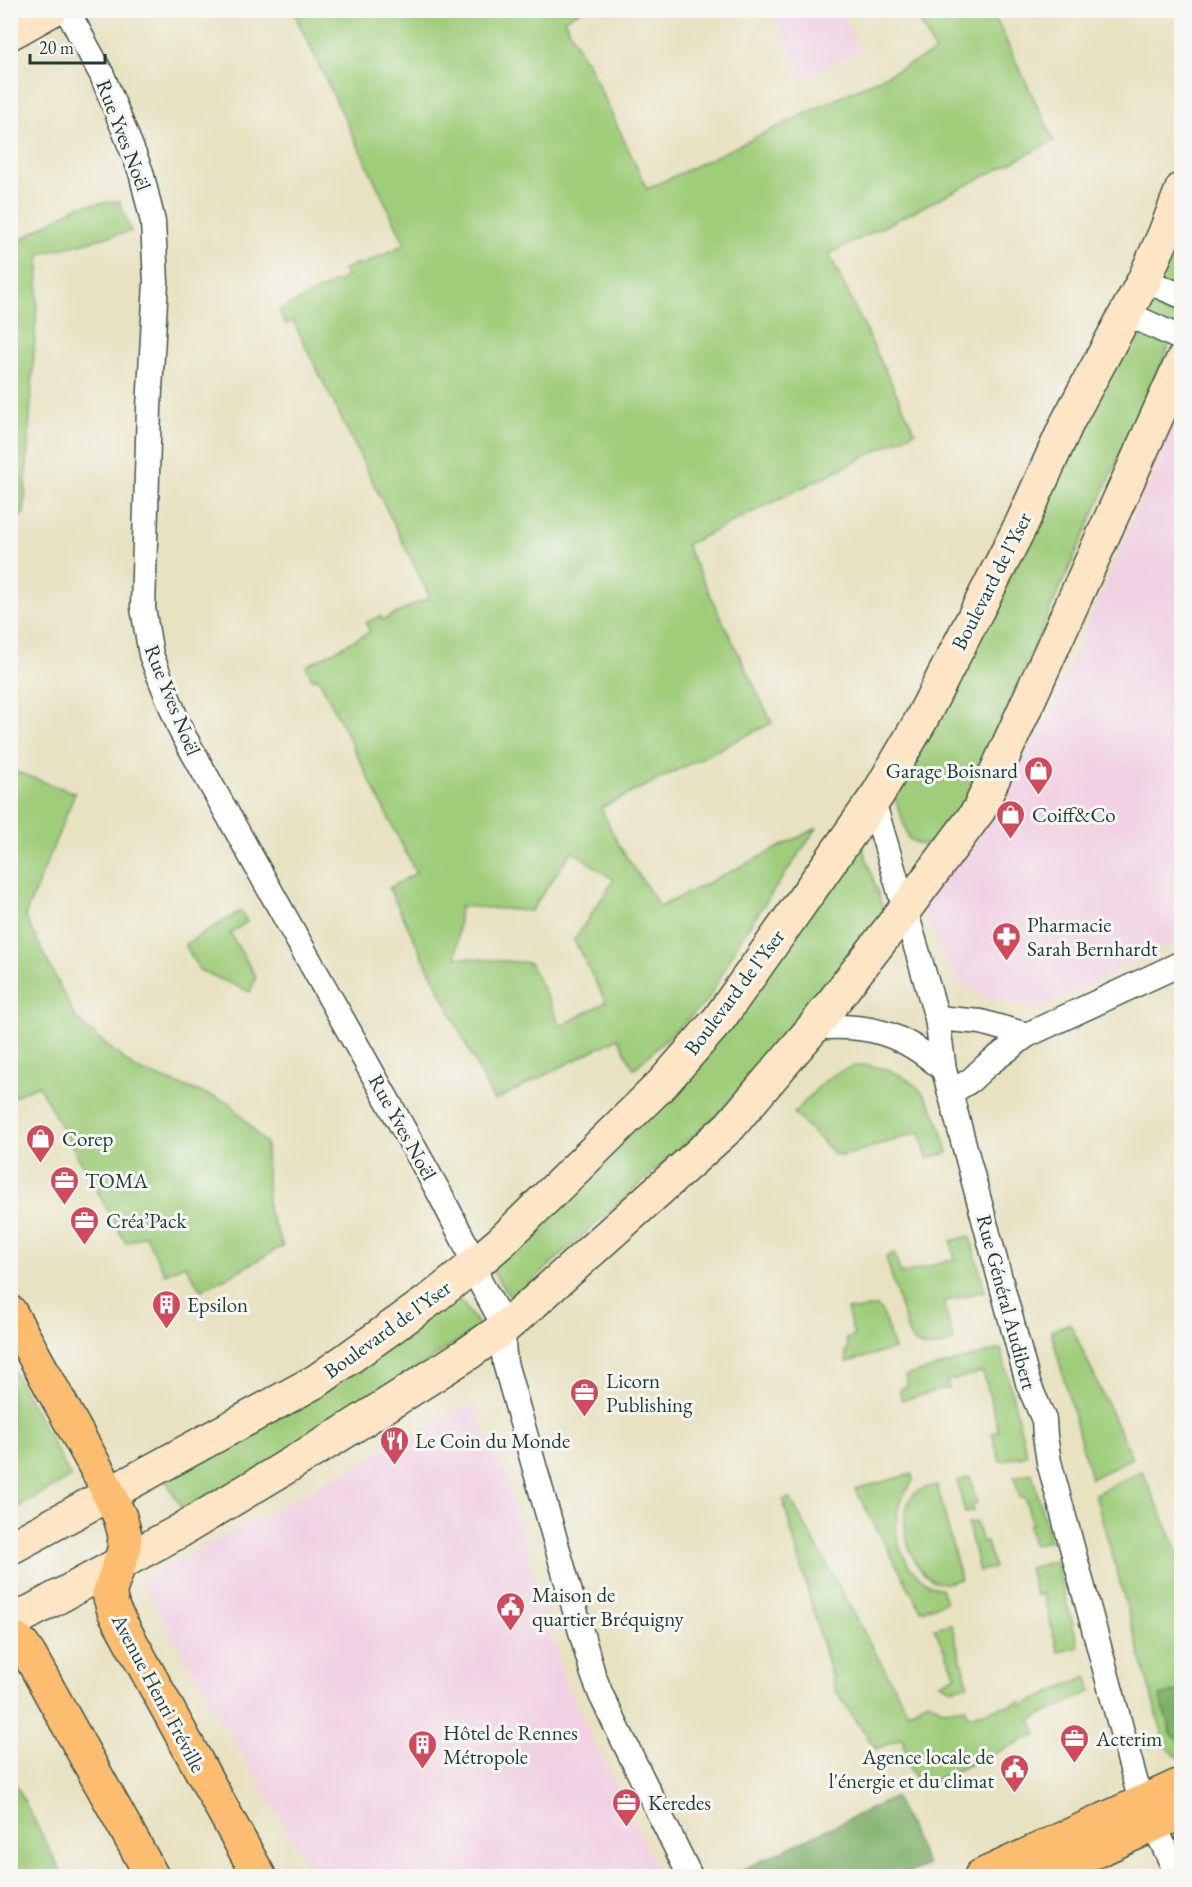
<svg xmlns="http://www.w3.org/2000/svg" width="1192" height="1887" font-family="'EB Garamond',serif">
<rect width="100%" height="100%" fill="#f6f6f2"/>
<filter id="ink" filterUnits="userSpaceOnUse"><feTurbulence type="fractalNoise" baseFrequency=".0167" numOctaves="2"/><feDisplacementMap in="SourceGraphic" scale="12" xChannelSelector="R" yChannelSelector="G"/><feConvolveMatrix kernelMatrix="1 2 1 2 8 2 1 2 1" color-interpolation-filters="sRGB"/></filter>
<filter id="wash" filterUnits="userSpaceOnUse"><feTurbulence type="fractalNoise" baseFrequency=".008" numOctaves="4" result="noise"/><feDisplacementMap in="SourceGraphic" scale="24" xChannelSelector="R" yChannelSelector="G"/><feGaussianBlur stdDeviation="1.35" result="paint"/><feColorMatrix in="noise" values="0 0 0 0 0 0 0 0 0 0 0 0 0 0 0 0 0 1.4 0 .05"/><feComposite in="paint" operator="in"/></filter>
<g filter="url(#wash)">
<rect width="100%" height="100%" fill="#e8e2c1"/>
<g fill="#f1d0e3">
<polygon points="771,11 841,11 860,51 803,78"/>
<polygon points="1181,407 1181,939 1036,1010 982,995 955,980 922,908 977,838 1052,708"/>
<polygon points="472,1404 506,1476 565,1683 660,1876 314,1876 140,1581"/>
</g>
<g fill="#9fcd7a" stroke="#5f8557" stroke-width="1.5" fill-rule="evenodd">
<path d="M293,11H581L564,19L584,60L586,59L647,189L935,52L915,11H992L1054,141L829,254L915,432L686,545L772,723L601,808L618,844L660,907L817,828L743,935L707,1001L634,1069L618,1038L494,1101L389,888L416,873L318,677L313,680L306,666L370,632L366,623L380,616L383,620L430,597L293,321L286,324L279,310L346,277L343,270L357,263L360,266L405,244ZM572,851L614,880L574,940L606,1002L561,1026L530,963L456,957L460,906L531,911Z"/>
<polygon points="119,201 131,231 40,254 24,513 11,525 11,250 20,240 78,206"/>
<polygon points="1181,218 1181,320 964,801 935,843 921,845 909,839 893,793"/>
<polygon points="11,770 75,793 25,916 76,1019 134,1068 230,1103 266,1144 268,1210 283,1246 224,1279 201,1290 185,1265 165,1274 145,1235 126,1243 38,1085 11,1098"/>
<polygon points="859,836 884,912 805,1014 718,1114 522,1290 510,1297 489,1266"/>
<polygon points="241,911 247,922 230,933 256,977 250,992 199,970 185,944"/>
<path d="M862,1065C918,1070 935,1102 948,1153L927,1158L920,1132L850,1154L840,1156L833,1153L794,1113C816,1091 829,1069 862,1065Z"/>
<path d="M970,1236L985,1291L943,1302L954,1342C937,1346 920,1354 909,1335L886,1257L894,1253L901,1274L955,1259L951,1241Z"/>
<polygon points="455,1293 480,1327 188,1518 163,1476"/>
<polygon points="874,1307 878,1307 883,1314 894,1349 847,1362 845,1351 848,1350 846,1339 854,1336 847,1309 858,1310"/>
<polygon points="1070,1323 1132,1458 1091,1479 1051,1331"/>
<polygon points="1001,1349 1027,1455 1000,1461 992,1433 999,1431 983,1372 947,1381 949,1388 902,1400 899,1389 908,1386 905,1376"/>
<polygon points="11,1367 71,1477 11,1511 10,1511"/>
<polygon points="1142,1471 1181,1559 1181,1759 1166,1747 1095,1494"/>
<polygon points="1032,1473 1050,1541 1033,1545 1028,1525 1032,1524 1025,1497 1020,1498 1014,1477"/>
<path d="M912,1474L913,1481C908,1488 902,1495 899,1505C888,1537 907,1579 941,1589L946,1602L921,1610L855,1489Z"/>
<polygon points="970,1477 977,1503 972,1505 973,1511 965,1513 957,1481"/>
<path d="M937,1485L961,1579C955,1580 948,1584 943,1583C913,1583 891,1515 915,1493C920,1488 930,1487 937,1485Z"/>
<polygon points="790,1498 908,1712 928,1701 944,1710 965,1707 968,1716 1021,1702 1022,1706 1087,1676 1092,1691 1031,1720 1037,1734 920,1787 905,1760 908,1758 902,1738 876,1749 835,1690 783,1500"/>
<polygon points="976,1522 982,1543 987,1542 994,1568 979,1571 968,1524"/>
<polygon points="1055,1561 1079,1647 1058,1652 1043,1594 1036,1596 1029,1568"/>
<polygon points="951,1624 968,1685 951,1689 940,1683 956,1675 934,1628"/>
<polygon points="10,1774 14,1781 63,1876 11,1876"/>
</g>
<g fill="#7fb06a" stroke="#4f764f" stroke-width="1.5">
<polygon points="1181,1690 1182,1740 1179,1741 1171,1733 1160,1696"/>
<polygon points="895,1797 927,1865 902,1876 729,1876"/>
</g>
</g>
<g filter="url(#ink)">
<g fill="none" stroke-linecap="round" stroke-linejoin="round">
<defs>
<g id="street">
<polyline points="67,10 102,75 141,172 153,222 156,282 149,408 143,608 151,655 181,731 441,1196 465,1243 480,1282 505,1327 503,1345 505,1363 593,1674 601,1695 690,1876"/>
<polyline points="1144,280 1182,296"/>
<polyline points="1126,313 1182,339"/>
<polyline points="873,801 937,1018 944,1070 1028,1383 1044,1420 1045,1436 1049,1462 1138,1791 1178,1876"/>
<polyline points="937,1018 981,1022 1027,1035"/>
<path d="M813,1028C868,1023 903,1033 944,1070"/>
<polyline points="950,1093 971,1080 987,1065 1027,1035 1182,963"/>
</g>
<g id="secondary">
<polyline points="10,33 51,10"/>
<polyline points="10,1548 318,1380 434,1297 474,1265 501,1242 663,1083 719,1019 878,794 920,722 1022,523 1068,421 1144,280 1165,233 1182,189"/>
<polyline points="10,1623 178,1532 341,1434 467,1354 505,1327 534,1302 730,1126 813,1028 906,908 979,810 1182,361"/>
</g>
<g id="primary">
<polyline points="10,1312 100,1475 120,1517 125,1535 124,1550 109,1594 114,1611 259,1876"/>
<polyline points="10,1637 21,1643 30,1656 152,1876"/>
<polyline points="981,1876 1182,1784"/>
<polyline points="1041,1876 1182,1812"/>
</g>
</defs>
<use href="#street" stroke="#3d5649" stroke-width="27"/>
<use href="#secondary" stroke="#3d5649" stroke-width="36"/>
<use href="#primary" stroke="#3d5649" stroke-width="36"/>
<use href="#street" stroke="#fff" stroke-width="24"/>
<use href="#secondary" stroke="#fee5c5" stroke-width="33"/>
<use href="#primary" stroke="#fcbd6f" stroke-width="33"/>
</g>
</g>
<defs>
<symbol id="shop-pin" viewBox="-11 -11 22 30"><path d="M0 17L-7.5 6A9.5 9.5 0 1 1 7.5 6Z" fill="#d1495b" stroke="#f6f6f2"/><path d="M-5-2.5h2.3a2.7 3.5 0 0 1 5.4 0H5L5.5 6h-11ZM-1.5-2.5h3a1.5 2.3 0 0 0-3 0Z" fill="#fff"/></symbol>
<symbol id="pharmacy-pin" viewBox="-11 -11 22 30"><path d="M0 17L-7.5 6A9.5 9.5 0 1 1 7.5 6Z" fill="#d1495b" stroke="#f6f6f2"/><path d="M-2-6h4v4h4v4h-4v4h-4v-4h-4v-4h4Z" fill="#fff"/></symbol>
<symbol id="office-pin" viewBox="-11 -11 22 30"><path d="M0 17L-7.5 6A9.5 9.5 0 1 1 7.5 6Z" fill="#d1495b" stroke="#f6f6f2"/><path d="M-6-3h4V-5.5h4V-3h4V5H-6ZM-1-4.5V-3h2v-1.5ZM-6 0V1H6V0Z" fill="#fff"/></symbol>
<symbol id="building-pin" viewBox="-11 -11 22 30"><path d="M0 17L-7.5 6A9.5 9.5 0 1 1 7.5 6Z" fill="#d1495b" stroke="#f6f6f2"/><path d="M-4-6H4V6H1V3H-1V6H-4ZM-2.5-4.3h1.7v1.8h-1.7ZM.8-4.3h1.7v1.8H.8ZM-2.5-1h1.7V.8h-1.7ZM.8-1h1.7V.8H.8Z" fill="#fff"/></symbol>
<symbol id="restaurant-pin" viewBox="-11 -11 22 30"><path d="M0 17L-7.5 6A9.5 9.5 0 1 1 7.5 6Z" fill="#d1495b" stroke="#f6f6f2"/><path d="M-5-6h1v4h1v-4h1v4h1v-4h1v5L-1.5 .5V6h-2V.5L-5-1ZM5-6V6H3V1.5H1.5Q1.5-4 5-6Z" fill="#fff"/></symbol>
<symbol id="civic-pin" viewBox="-11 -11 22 30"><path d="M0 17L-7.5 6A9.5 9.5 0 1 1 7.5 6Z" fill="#d1495b" stroke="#f6f6f2"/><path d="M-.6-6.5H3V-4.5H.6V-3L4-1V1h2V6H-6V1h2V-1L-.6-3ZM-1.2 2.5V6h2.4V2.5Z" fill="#fff"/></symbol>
</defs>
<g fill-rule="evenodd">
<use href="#shop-pin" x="1022" y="754" width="33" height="45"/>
<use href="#shop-pin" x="994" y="798" width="33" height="45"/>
<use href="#pharmacy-pin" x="990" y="920" width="33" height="45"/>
<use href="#shop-pin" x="24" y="1122" width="33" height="45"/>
<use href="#office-pin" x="48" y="1164" width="33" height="45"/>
<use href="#office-pin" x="68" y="1204" width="33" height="45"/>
<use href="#building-pin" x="150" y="1288" width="33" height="45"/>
<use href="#office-pin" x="568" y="1376" width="33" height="45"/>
<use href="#restaurant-pin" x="378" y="1424" width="33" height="45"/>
<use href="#civic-pin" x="494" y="1590" width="33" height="45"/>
<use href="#office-pin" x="1058" y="1722" width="33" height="45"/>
<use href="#building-pin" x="406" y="1728" width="33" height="45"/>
<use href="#civic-pin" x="998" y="1752" width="33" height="45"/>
<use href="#office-pin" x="610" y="1786" width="33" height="45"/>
</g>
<g text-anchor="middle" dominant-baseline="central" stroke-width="6" stroke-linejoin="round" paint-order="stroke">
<g font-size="21" fill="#1f3d34" stroke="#f6f6f2">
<text transform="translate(124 135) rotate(69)">Rue Yves Noël</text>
<text transform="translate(991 581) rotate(-63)">Boulevard de l'Yser</text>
<text transform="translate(173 700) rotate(68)">Rue Yves Noël</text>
<text transform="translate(734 992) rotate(-53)">Boulevard de l'Yser</text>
<text transform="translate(403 1127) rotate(61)">Rue Yves Noël</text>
<text transform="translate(1007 1302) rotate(75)">Rue Général Audibert</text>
<text transform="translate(387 1329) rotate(-36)">Boulevard de l'Yser</text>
<text transform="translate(159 1693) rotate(62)">Avenue Henri Fréville</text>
</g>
<g font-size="21" fill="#1f3d34" stroke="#f6f6f2" text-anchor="start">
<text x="1018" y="770" text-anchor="end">Garage Boisnard</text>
<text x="1032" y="814">Coiff&amp;Co</text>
<text x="1027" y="924">Pharmacie<tspan x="1027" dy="24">Sarah Bernhardt</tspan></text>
<text x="62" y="1138">Corep</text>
<text x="85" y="1180">TOMA</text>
<text x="106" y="1220">Créa’Pack</text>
<text x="187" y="1304">Epsilon</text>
<text x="606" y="1380">Licorn<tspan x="606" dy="24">Publishing</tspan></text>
<text x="415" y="1440">Le Coin du Monde</text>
<text x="532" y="1594">Maison de<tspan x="532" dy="24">quartier Bréquigny</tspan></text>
<text x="443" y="1732">Hôtel de Rennes<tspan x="443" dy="24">Métropole</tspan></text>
<text x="1096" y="1738">Acterim</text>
<text x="994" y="1756" text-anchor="end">Agence locale de<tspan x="994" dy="24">l'énergie et du climat</tspan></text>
<text x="648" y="1802">Keredes</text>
</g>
</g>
<rect width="1192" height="1887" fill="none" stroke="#f6f6f2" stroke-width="36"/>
<path d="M30 54v9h75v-9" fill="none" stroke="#1f3d34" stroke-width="3"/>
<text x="39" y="54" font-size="18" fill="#1f3d34" stroke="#f6f6f2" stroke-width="4.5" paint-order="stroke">20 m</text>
</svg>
